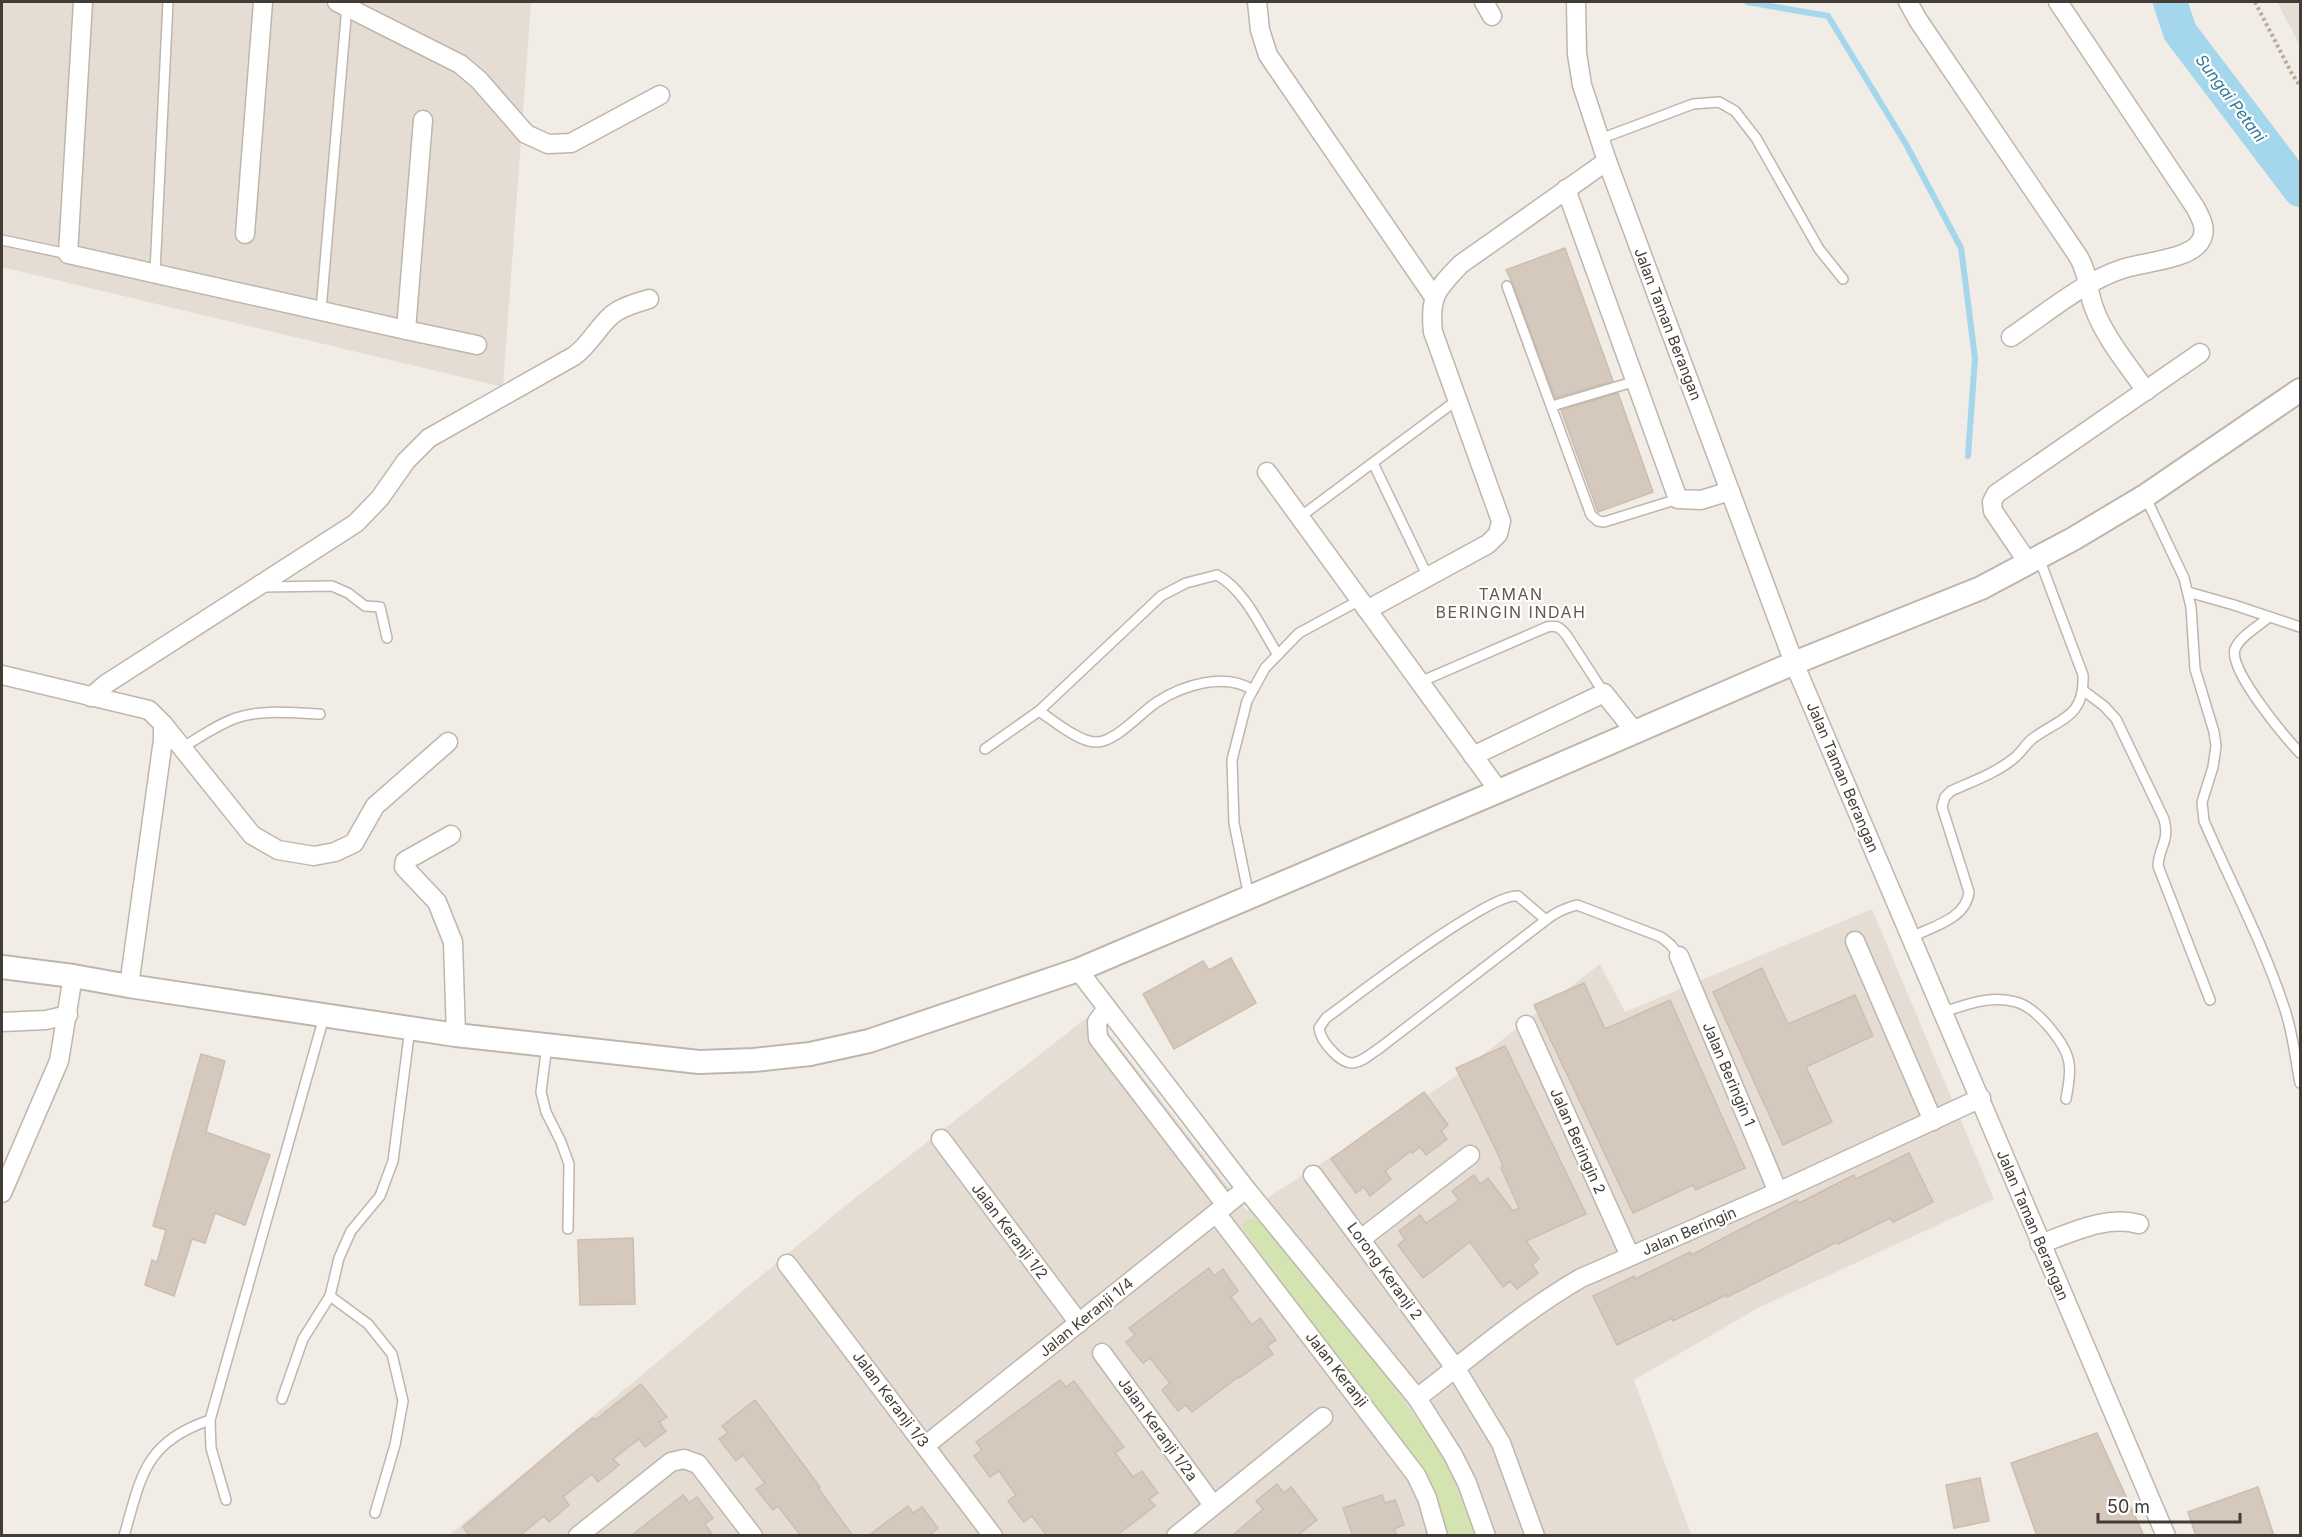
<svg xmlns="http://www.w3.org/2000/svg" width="2302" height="1537" font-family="Inter,sans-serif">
<rect width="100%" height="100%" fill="#f1ece5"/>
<g fill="#e5ddd3">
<polygon points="2,2 531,2 503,387 2,267"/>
<polygon points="2277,2 2300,2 2300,45 2297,40"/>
<polygon points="1872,909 1994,1199 1758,1308 1634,1380 1691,1534 1687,1535 448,1536 845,1206 1093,1013 1247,1211 1449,1081 1600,964 1625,1012"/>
</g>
<polygon fill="#d3e4b0" points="1249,1219 1257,1219 1341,1315 1444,1457 1476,1535 1445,1535 1421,1469 1244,1230 1243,1224"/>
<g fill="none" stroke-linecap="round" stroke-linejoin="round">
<polyline stroke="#a4d7eb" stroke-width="6" points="1747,2 1828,16 1907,146 1961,248 1975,358 1968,456"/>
<polyline stroke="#a4d7eb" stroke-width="34" points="2170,2 2180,32 2300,190"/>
</g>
<g fill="#d5c9be" stroke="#cdbdaf" stroke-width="1.5">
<polygon points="1565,248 1613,381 1555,398 1513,284 1506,270"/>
<polygon points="1618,393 1653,492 1598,512 1561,410"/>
<polygon points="1231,958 1256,1003 1174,1049 1143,994 1203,961 1209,970"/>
<polygon points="1762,968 1788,1024 1855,995 1873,1036 1806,1067 1832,1122 1783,1145 1713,992"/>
<polygon points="1584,983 1605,1029 1670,1000 1745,1168 1695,1190 1693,1185 1633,1213 1534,1005"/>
<polygon points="1505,1046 1586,1214 1526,1241 1539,1259 1532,1265 1538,1273 1517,1289 1510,1281 1503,1287 1470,1242 1423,1278 1398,1245 1405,1239 1399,1231 1420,1215 1426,1223 1459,1200 1452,1191 1474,1175 1480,1184 1488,1178 1513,1211 1519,1208 1501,1168 1503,1166 1496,1150 1456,1068"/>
<polygon points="201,1054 225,1061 206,1132 270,1155 245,1225 215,1213 205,1243 192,1239 174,1296 145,1285 152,1260 157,1262 166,1230 153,1226"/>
<polygon points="1424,1092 1448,1125 1441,1131 1447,1139 1426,1155 1420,1147 1412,1153 1411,1151 1385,1171 1391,1179 1370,1196 1364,1187 1356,1193 1331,1159"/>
<polygon points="1909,1153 1933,1202 1893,1222 1890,1218 1838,1244 1837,1242 1727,1297 1726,1295 1673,1321 1672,1318 1617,1345 1593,1296 1634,1276 1635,1279 1690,1252 1691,1255 1797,1200 1799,1203 1854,1175 1856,1179"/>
<polygon points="633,1238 635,1304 580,1305 578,1240"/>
<polygon points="1209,1268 1214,1276 1223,1269 1238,1291 1231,1297 1252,1325 1260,1318 1276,1340 1267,1346 1273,1354 1239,1378 1238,1377 1192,1412 1186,1405 1178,1411 1162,1390 1170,1383 1150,1358 1143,1363 1126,1342 1135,1335 1129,1328"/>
<polygon points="1060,1380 1066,1387 1074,1381 1124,1447 1115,1453 1133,1477 1142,1471 1158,1493 1149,1499 1155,1506 1116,1536 1047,1536 1032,1516 1024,1522 1016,1512 1008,1501 1016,1495 999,1471 990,1477 974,1456 982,1450 976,1442"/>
<polygon points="641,1384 667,1417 659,1422 666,1431 645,1447 639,1439 613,1459 619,1465 598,1482 592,1474 563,1497 569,1505 549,1522 544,1516 519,1536 470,1536 463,1527 575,1432 593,1418 595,1420"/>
<polygon points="755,1400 820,1487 818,1488 853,1536 801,1536 778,1506 773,1510 756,1489 765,1483 743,1455 736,1461 719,1439 728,1433 722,1426"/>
<polygon points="2097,1433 2144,1536 2037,1536 2011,1463"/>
<polygon points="1980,1478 1989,1521 1954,1528 1946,1485"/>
<polygon points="1277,1484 1284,1493 1291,1487 1317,1520 1297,1536 1232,1536 1263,1509 1256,1501"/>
<polygon points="2258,1487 2274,1536 2196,1536 2188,1512"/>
<polygon points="683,1495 689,1503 697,1497 713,1518 705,1524 713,1536 631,1536"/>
<polygon points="1382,1495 1385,1503 1395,1500 1400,1513 1404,1525 1394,1529 1397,1536 1353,1536 1343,1508"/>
<polygon points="908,1506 913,1513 922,1507 938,1528 929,1536 868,1536"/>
</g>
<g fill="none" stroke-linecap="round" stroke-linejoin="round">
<defs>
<g id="service">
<polyline points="1600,139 1693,104 1719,102 1735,111 1756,138 1819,249 1843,279"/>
<polyline points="2,240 68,254"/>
<polyline points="155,272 168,2"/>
<polyline points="1507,286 1591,515 1598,521 1604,522 1678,499"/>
<polyline points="321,310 347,6"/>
<polyline points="1552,406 1636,381"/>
<polyline points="1373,463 1428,577"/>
<path d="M2145,496L2184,578L2191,607L2195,669L2214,732L2216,746L2213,767L2202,802L2204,821C2231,883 2263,943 2284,1007C2293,1032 2295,1058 2300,1083"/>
<polyline points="1300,517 1457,400"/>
<polyline points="264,587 332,586 348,593 365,606 380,607 387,638"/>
<polyline points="2188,592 2234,605 2300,627"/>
<path d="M2269,617C2259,626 2240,636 2235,649C2228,670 2286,738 2300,753"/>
<path d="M1420,682L1547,627C1557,625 1560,627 1567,636L1604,693"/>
<path d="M2084,691L2104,706L2116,719L2164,819C2170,842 2159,846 2158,866L2210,1000"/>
<path d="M1039,711C1054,721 1079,742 1096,742C1115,743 1141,712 1157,702C1183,685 1224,672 1253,690"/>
<path d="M182,748C199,737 217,725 236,718C263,709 292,713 320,714"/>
<path d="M985,749L1039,711L1161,596L1186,583L1217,575C1245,590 1261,628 1278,655"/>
<polyline points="1249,897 1234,823 1232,760 1247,701 1265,668 1299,633 1360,600"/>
<path d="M1546,920L1518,896C1490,892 1355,997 1326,1018L1319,1028C1320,1037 1326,1045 1333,1052C1352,1072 1361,1061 1381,1047L1546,920C1556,912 1565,908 1577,905L1661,937L1671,945L1679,956"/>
<path d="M1912,937C1933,926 1966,919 1969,892L1942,807L1945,797L1951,791C1971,782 1996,773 2013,759C2021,753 2025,745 2032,739C2060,718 2085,718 2083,675L2039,558"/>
<path d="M1944,1012C1967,1004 1991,995 2016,1002C2036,1007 2066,1043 2069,1063C2071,1075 2068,1087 2066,1099"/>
<polyline points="547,1045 541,1092 546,1112 561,1142 569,1164 568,1229"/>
<polyline points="282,1399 303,1339 330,1296"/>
<polyline points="226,1500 211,1448 210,1420 324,1017"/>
<polyline points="375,1513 395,1445 403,1401 392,1354 368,1324 330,1296 339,1258 351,1231 380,1196 393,1161 410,1028"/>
<path d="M124,1536C141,1477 144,1442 210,1420"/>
</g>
<g id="minor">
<polyline points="83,2 68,254 406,330 423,120"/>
<polyline points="337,2 460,64 479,80 526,134 548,144 571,143 660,95"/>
<polyline points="1257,2 1260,30 1268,55 1434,297"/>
<polyline points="1484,2 1492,16"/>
<polyline points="1576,2 1577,54 1582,85 1607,161 1794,663 2166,1536"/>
<path d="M1908,2L1918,20L2078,256C2089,274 2087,290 2094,308C2105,338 2128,365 2146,391"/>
<polyline points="1566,189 1678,499 1701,500 1730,491"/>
<polyline points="245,234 263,2"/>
<polyline points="406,330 477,345"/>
<path d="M2011,337C2047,313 2081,283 2122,269C2142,262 2188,260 2200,242C2208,230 2201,218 2195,207L2058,2"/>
<polyline points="1267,472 1499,791"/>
<polyline points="2029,564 1993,511 1992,502 1996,494 2200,353"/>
<path d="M1367,610L1488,544L1498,534L1501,521L1433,332C1429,296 1437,289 1461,264L1607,161"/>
<polyline points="2,675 149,710 163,724 163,740 129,986"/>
<path d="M91,697L106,684L356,523L380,498L406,461L429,438L574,356C590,345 598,326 613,314C623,306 637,303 649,299"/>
<polyline points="163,724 252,835 278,850 314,856 335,852 354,843 375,806 448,742"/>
<polyline points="1473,756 1604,693 1635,732"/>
<polyline points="451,835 405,861 404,867 437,902 453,942 456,1035"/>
<polyline points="1855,941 1933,1121"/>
<polyline points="1679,956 1778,1192"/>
<polyline points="1078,970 1246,1189 1417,1398 1453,1455 1467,1483 1486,1536"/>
<polyline points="1107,1008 1097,1022 1098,1038 1226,1205"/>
<polyline points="2,1022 46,1020 68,1015"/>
<polyline points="1526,1025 1630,1256"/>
<polyline points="941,1139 1079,1323"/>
<polyline points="1313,1175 1456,1369 1501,1443 1535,1536"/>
<polyline points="2,1193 59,1061 73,976"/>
<polyline points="1216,1213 1416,1475 1427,1498 1438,1536"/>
<polyline points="1361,1239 1470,1155"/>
<path d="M2040,1244C2071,1233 2105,1215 2139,1224"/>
<polyline points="787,1264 993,1536"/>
<polyline points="1102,1353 1213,1505"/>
<path d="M1417,1398C1471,1357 1522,1312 1581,1278L1778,1192L1981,1098"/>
<polyline points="926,1445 1246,1189"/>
<polyline points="578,1536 671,1462 684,1459 698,1464 753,1536"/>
<polyline points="1176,1536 1323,1417"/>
</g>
<polyline id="tertiary" points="2,967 73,976 129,986 456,1035 699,1062 754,1060 810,1054 869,1041 1078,970 1499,791 1794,663 1981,588 2073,539 2145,496 2300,390"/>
</defs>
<use href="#service" stroke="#bfb6ab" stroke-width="12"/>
<use href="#minor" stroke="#bfb6ab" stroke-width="21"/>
<use href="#tertiary" stroke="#bfb6ab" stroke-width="26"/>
<polyline stroke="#bdad9a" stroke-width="4" stroke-dasharray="3 3" stroke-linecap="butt" points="2255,2 2291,72 2300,86"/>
<use href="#service" stroke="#fff" stroke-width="9"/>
<use href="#minor" stroke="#fff" stroke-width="18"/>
<use href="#tertiary" stroke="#fff" stroke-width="22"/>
</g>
<g text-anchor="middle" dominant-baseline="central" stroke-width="4.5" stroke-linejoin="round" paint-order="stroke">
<g font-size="15" fill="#433c35" stroke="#fff">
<text transform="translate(1668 324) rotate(69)">Jalan Taman Berangan</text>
<text transform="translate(1843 777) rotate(67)">Jalan Taman Berangan</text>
<text transform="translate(1729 1074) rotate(67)">Jalan Beringin 1</text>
<text transform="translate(1578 1141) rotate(66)">Jalan Beringin 2</text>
<text transform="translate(2033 1225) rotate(67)">Jalan Taman Berangan</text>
<text transform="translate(1010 1231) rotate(53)">Jalan Keranji 1/2</text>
<text transform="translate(1689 1231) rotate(-23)">Jalan Beringin</text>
<text transform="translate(1385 1271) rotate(54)">Lorong Keranji 2</text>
<text transform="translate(1086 1317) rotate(-39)">Jalan Keranji 1/4</text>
<text transform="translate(1337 1369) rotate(52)">Jalan Keranji</text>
<text transform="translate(891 1399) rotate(53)">Jalan Keranji 1/3</text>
<text transform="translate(1158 1429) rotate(54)">Jalan Keranji 1/2a</text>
</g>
<g font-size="16" font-style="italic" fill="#317a99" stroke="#fff">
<text transform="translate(2231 98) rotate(53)">Sungai Petani</text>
</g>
<g font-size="16" letter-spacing="1.5" fill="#66594d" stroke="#fff">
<text x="1511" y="594">TAMAN<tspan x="1511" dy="18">BERINGIN INDAH</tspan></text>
</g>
</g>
<rect width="2302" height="1537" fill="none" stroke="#433c35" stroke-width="6"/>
<path d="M2098 1513v9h142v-9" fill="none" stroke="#433c35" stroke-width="3"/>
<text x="2107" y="1513" font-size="18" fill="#433c35" stroke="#ffffff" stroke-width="4.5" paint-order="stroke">50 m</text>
</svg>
